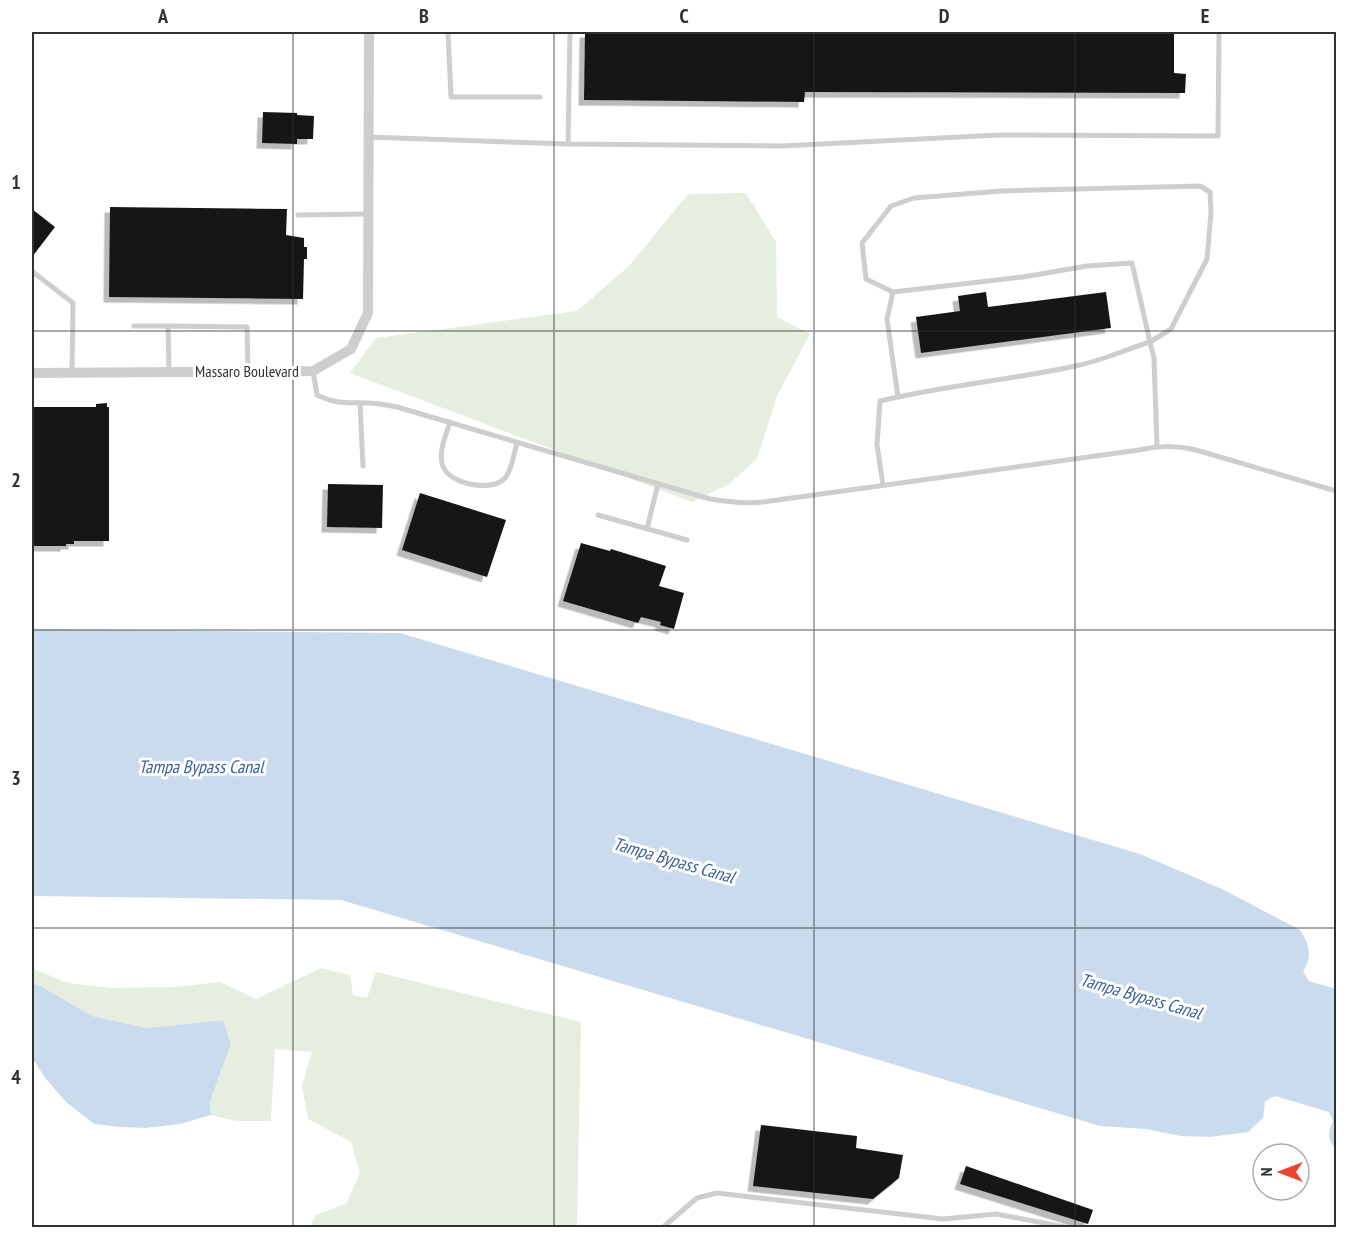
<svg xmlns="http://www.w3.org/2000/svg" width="1368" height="1259" font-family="'PT Sans Narrow',sans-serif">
<defs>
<filter id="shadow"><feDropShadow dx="-5.5" dy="5.5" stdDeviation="0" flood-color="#0004"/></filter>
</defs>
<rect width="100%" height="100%" fill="#fff"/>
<g fill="#e5eedf">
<polygon points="746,193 776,242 777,317 810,334 777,396 757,459 729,484 692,502 350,373 376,338 577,311 630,265 688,194"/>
<polygon points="32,968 68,983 112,988 175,987 220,982 256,999 321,968 350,975 353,995 367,998 376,972 581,1022 577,1227 310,1227 316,1215 347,1203 360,1173 351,1142 308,1119 302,1085 312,1052 275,1049 271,1121 236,1121 211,1115 210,1103 231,1044 223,1020 147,1028 92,1016 39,985 32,983"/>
</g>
<g fill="#cbdbee">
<path d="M32,629L400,633L1140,854L1222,889L1300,930C1309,942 1313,958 1303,971L1309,981L1336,989V1150C1328,1140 1327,1133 1333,1121L1329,1112L1275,1096L1265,1101L1263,1118L1248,1132L1211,1137L1180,1136L1146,1129L1100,1126L341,900L32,896Z"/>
<polygon points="32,983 39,985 92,1016 147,1028 223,1020 231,1044 210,1102 211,1115 180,1124 146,1128 119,1127 94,1124 66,1102 46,1079 32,1058"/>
</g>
<g fill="#181818" filter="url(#shadow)">
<polygon points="585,32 1174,32 1174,73 1186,74 1185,93 805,92 804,102 584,100"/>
<polygon points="263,112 297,113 297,115 314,116 313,139 297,139 297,144 262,143"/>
<polygon points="110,207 287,209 286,235 304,238 304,247 307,247 307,259 304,259 303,299 109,297"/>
<polygon points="32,209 55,227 32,257"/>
<polygon points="986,292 988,307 1106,292 1111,328 921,353 916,317 960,311 958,296"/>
<polygon points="107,403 107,407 109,407 109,541 74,541 74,544 66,544 66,546 32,546 32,407 96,407 96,404"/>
<polygon points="328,484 383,485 382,528 327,527"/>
<polygon points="420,493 506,520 487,577 402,550"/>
<polygon points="581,543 610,551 611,549 666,566 659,586 684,593 674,629 660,625 661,622 641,617 638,623 563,601"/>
<polygon points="761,1125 857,1136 856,1148 903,1155 899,1178 873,1199 753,1186"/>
<polygon points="966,1166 1093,1210 1088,1224 960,1184"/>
</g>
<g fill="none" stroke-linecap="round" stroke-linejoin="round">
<g stroke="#cecece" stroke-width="5">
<polyline points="448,32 451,97 540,97"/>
<polyline points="368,137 568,144 782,146 999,135 1218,136 1219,32"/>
<polyline points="568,144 570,32"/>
<polygon points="1200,186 1210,192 1211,213 1207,259 1171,329 1150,342 1132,263 1087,266 1023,277 893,292 866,279 862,243 891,206 914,198 1001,191"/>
<polyline points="298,215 368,214"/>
<polyline points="33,272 73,303 72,372"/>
<polyline points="893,292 887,319 898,397"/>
<polyline points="134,326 168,326"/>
<path d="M313,371L317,395C339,405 345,402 368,403C377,403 387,405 397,407L710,499C728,502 744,504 763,502L1139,450C1159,445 1176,445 1196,450L1336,491"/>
<polyline points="169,372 168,326 247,327 248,371"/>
<polyline points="360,403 363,466"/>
<path d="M450,422C446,435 439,450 442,463C445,484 492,493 505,478C512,470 514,453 517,443"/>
<path d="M883,485L877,445L880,401C945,385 1013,380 1080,365C1103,360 1127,349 1150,342L1154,358L1157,446"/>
<polyline points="598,515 687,540"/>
<polyline points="647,529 658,484"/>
<polyline points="662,1228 697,1198 717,1193 943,1219 996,1214 1070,1228"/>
</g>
<polyline stroke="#cecece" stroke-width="10" points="32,373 313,371 351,349 368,313 369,32"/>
</g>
<path fill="none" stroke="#313131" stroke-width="1.5" stroke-opacity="0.55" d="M293,32V1228M554,32V1228M814,32V1228M1075,32V1228M32,331H1336M32,630H1336M32,928H1336"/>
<g text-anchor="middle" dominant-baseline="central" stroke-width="6" stroke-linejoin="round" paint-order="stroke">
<g font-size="16" fill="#313131" stroke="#fff">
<text x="247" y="371">Massaro Boulevard</text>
</g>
<g font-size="18" font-style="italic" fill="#3b6398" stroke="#fff">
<text x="201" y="766">Tampa Bypass Canal</text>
<text transform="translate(674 860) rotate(16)">Tampa Bypass Canal</text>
<text transform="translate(1141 996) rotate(16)">Tampa Bypass Canal</text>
</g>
</g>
<rect width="1368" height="1259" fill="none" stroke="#ffffff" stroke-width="66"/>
<g transform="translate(1281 1172) rotate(270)"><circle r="28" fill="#ffffff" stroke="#adadad" stroke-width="1.5"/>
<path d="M0-4.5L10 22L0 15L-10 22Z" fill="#ec4330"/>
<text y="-9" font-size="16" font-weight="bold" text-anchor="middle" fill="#313131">N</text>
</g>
<rect x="33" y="33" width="1302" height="1193" fill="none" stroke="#313131" stroke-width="2"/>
<g font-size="20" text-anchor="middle" font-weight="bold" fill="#313131">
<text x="163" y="23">A</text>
<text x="424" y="23">B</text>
<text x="684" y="23">C</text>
<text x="944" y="23">D</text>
<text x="1205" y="23">E</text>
<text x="16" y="189">1</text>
<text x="16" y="487">2</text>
<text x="16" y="785">3</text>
<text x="16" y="1084">4</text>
</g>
</svg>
